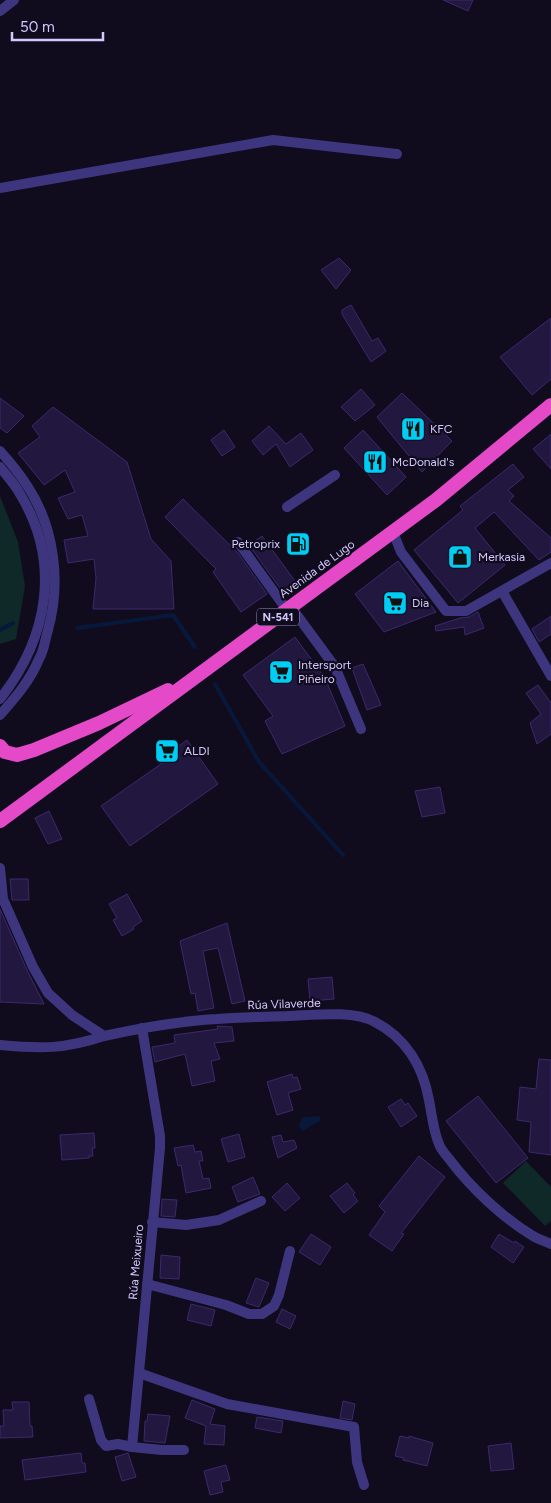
<svg xmlns="http://www.w3.org/2000/svg" width="551" height="1503" font-family="Figtree,sans-serif">
<rect width="100%" height="100%" fill="#100c1e"/>
<g fill="#0f2828">
<polygon points="0,496 18,542 25,586 16,639 0,644"/>
<polygon points="526,1161 551,1187 551,1221 545,1226 503,1183"/>
</g>
<polygon fill="#08183b" points="320,1116 320,1121 302,1131 299,1125 303,1117"/>
<g fill="none" stroke-linecap="round" stroke-linejoin="round">
<g stroke="#08183b" stroke-width="4">
<polyline points="77,628 173,615 195,647"/>
<polyline points="0,630 13,623"/>
<polyline points="215,684 259,762 343,855"/>
</g>
</g>
<g fill="#22183f" stroke="#3b296c">
<polygon points="443,0 473,0 468,11"/>
<polygon points="339,258 351,270 336,289 321,270"/>
<polygon points="351,305 372,341 378,338 386,351 371,362 342,314 342,310"/>
<polygon points="551,318 551,379 532,395 500,357"/>
<polygon points="361,389 375,405 355,421 341,407"/>
<polygon points="402,393 452,441 422,472 377,417"/>
<polygon points="0,398 24,416 7,433 0,428"/>
<polygon points="53,407 127,462 151,539 171,561 174,609 93,609 96,578 94,559 68,563 64,540 88,536 82,515 68,519 58,498 75,492 65,470 44,485 18,453 40,437 32,426"/>
<polygon points="269,426 286,444 301,433 313,450 290,467 276,444 263,455 252,441"/>
<polygon points="224,430 235,447 222,456 211,440"/>
<polygon points="363,430 406,477 387,495 344,448"/>
<polygon points="551,434 551,469 533,449"/>
<polygon points="513,464 524,477 508,490 514,496 509,501 551,538 551,552 539,560 494,512 475,528 505,565 458,603 414,550 463,510 460,506"/>
<polygon points="183,499 238,553 267,594 241,612 213,572 216,569 165,517"/>
<polygon points="262,536 295,581 282,591 249,545"/>
<polygon points="398,561 436,612 384,632 355,594"/>
<polygon points="478,612 484,628 465,635 464,627 436,631 435,626 460,618 469,617"/>
<polygon points="551,616 551,634 539,642 532,629"/>
<polygon points="295,637 325,678 345,726 282,754 265,721 273,716 243,675"/>
<polygon points="363,664 381,705 367,710 352,668"/>
<polygon points="538,685 551,703 551,734 537,744 530,723 541,714 526,693"/>
<polygon points="187,740 218,784 130,846 101,806 168,759 165,756"/>
<polygon points="440,787 445,813 422,817 415,791"/>
<polygon points="49,811 62,839 48,844 35,818"/>
<polygon points="10,879 28,879 29,900 12,900"/>
<polygon points="127,894 142,921 133,927 134,929 122,936 113,920 117,918 109,904"/>
<polygon points="0,909 27,970 44,1004 0,1002"/>
<polygon points="227,923 245,1001 232,1004 218,948 203,951 214,1008 198,1011 195,993 191,994 180,941"/>
<polygon points="332,977 334,999 310,1001 308,979"/>
<polygon points="217,1026 232,1027 234,1041 214,1043 220,1059 211,1061 215,1081 192,1086 185,1054 155,1062 152,1047 175,1043 174,1035 218,1029"/>
<polygon points="539,1059 551,1060 551,1155 529,1152 531,1122 517,1120 520,1087 536,1089"/>
<polygon points="292,1074 293,1078 297,1077 301,1089 288,1093 293,1110 277,1115 267,1082"/>
<polygon points="478,1096 528,1158 496,1183 446,1121"/>
<polygon points="401,1099 405,1105 408,1103 417,1116 401,1127 388,1107"/>
<polygon points="94,1133 95,1148 92,1148 93,1156 89,1156 89,1158 62,1160 60,1135"/>
<polygon points="239,1134 245,1157 228,1162 221,1139"/>
<polygon points="281,1135 283,1142 294,1140 297,1148 278,1158 272,1137"/>
<polygon points="193,1145 195,1152 201,1151 203,1161 199,1161 203,1179 209,1178 211,1188 186,1193 181,1165 178,1166 174,1148"/>
<polygon points="419,1156 445,1177 401,1233 404,1234 392,1251 369,1235 385,1212 379,1206"/>
<polygon points="253,1177 260,1194 238,1202 232,1187"/>
<polygon points="287,1183 300,1198 285,1211 272,1197"/>
<polygon points="347,1183 355,1193 353,1195 358,1201 344,1213 330,1196"/>
<polygon points="162,1199 177,1200 175,1217 161,1216"/>
<polygon points="311,1234 331,1247 320,1265 299,1252"/>
<polygon points="499,1234 514,1243 515,1241 524,1247 513,1263 491,1247"/>
<polygon points="161,1255 180,1257 179,1279 160,1278"/>
<polygon points="256,1278 269,1283 259,1307 246,1303"/>
<polygon points="191,1304 215,1310 211,1326 187,1320"/>
<polygon points="282,1309 296,1316 290,1329 276,1322"/>
<polygon points="192,1400 215,1409 210,1424 225,1426 224,1445 204,1444 206,1426 185,1418"/>
<polygon points="343,1401 355,1404 352,1420 340,1418"/>
<polygon points="12,1402 29,1402 30,1426 32,1426 33,1437 0,1438 0,1426 4,1426 3,1410 13,1410"/>
<polygon points="148,1414 170,1416 165,1443 144,1441 145,1421 147,1421"/>
<polygon points="257,1417 283,1421 281,1433 255,1428"/>
<polygon points="400,1436 409,1438 409,1436 433,1443 427,1466 403,1460 404,1458 395,1456"/>
<polygon points="511,1443 514,1469 491,1471 488,1446"/>
<polygon points="81,1453 82,1463 85,1463 86,1472 25,1480 22,1460"/>
<polygon points="128,1453 136,1477 122,1481 115,1457"/>
<polygon points="226,1465 230,1480 221,1482 223,1492 210,1495 204,1471"/>
</g>
<g fill="none" stroke-linecap="round" stroke-linejoin="round">
<g stroke="#3d367e" stroke-width="10">
<polyline points="0,11 14,0"/>
<polyline points="0,188 273,140 397,154"/>
<path d="M0,451C10,462 20,474 28,487C55,529 61,583 48,630C45,640 44,651 39,659C30,681 15,698 0,715"/>
<path d="M0,467C7,476 15,484 20,494C62,563 48,638 0,699"/>
<polyline points="287,507 335,475"/>
<polyline points="393,532 401,552 446,611 466,611 551,563"/>
<polyline points="238,542 287,610"/>
<polyline points="502,591 551,676"/>
<polyline points="291,607 335,667 361,729"/>
<path d="M0,868L3,899L33,967L48,993L72,1015L104,1036C141,1028 179,1021 217,1019C241,1017 265,1017 289,1016C314,1015 353,1010 375,1022C406,1038 423,1067 429,1100C432,1115 433,1130 439,1144C441,1150 446,1155 450,1160C471,1188 503,1218 533,1236C539,1240 545,1241 551,1244"/>
<polyline points="142,1028 160,1136 160,1148 132,1447 162,1450 184,1450"/>
<path d="M0,1045C41,1049 65,1049 104,1036"/>
<polyline points="152,1222 186,1225 219,1220 261,1201"/>
<polyline points="147,1284 226,1305 249,1314 262,1314 274,1306 279,1295 290,1251"/>
<polyline points="139,1373 227,1404 354,1427 357,1462 364,1485"/>
<polyline points="89,1399 101,1440 106,1446 118,1444 132,1447"/>
</g>
<g stroke="#e44ac8" stroke-width="14">
<polyline points="0,746 5,752 17,755 34,750 99,723 168,690"/>
<polyline points="0,821 436,500 551,405"/>
</g>
</g>
<defs>
<symbol id="restaurant-square" viewBox="-11 -11 22 22"><rect x="-9" y="-9" width="18" height="18" rx="4" fill="#00cdf4" stroke="#100c1e"/><path d="M-5-6h1v4h1v-4h1v4h1v-4h1v5L-1.5 .5V6h-2V.5L-5-1ZM5-6V6H3V1.5H1.5Q1.5-4 5-6Z" fill="#111"/></symbol>
<symbol id="fuel-square" viewBox="-11 -11 22 22"><rect x="-9" y="-9" width="18" height="18" rx="4" fill="#00cdf4" stroke="#100c1e"/><path d="M-5.5-6h7V0h2V4h1.3V-2.5L3-4.5l.8-.8L6-3V5H2.5V1h-1V6h-7ZM-4.2-4.7v3.2H.2V-4.7Z" fill="#111"/></symbol>
<symbol id="shop-square" viewBox="-11 -11 22 22"><rect x="-9" y="-9" width="18" height="18" rx="4" fill="#00cdf4" stroke="#100c1e"/><path d="M-5-2.5h2.3a2.7 3.5 0 0 1 5.4 0H5L5.5 6h-11ZM-1.5-2.5h3a1.5 2.3 0 0 0-3 0Z" fill="#111"/></symbol>
<symbol id="supermarket-square" viewBox="-11 -11 22 22"><rect x="-9" y="-9" width="18" height="18" rx="4" fill="#00cdf4" stroke="#100c1e"/><path d="M-6-5.5h2.5l.6 2H6L4.5 2H-2.5L-4.4-4H-6ZM-1.5 3.2a1.3 1.3 0 1 0 .1 0ZM3 3.2a1.3 1.3 0 1 0 .1 0Z" fill="#111"/></symbol>
</defs>
<g fill-rule="evenodd">
<use href="#restaurant-square" x="399" y="415" width="28" height="28"/>
<use href="#restaurant-square" x="361" y="448" width="28" height="28"/>
<use href="#fuel-square" x="284" y="530" width="28" height="28"/>
<use href="#shop-square" x="446" y="543" width="28" height="28"/>
<use href="#supermarket-square" x="381" y="589" width="28" height="28"/>
<use href="#supermarket-square" x="267" y="658" width="28" height="28"/>
<use href="#supermarket-square" x="153" y="737" width="28" height="28"/>
</g>
<g text-anchor="middle" dominant-baseline="central" stroke-width="4.5" stroke-linejoin="round" paint-order="stroke">
<rect fill="#100c1e" stroke="#9890bc" stroke-width="1" x="257" y="608.5" width="42" height="17" rx="4"/>
<g font-size="11" font-weight="bold" fill="#d3c9ff">
<text x="278" y="617">N-541</text>
</g>
<g font-size="12" fill="#d3c9ff" stroke="#100c1e" text-anchor="start">
<text x="430" y="429">KFC</text>
<text x="392" y="462">McDonald's</text>
<text x="280" y="544" text-anchor="end">Petroprix</text>
<text x="478" y="557">Merkasia</text>
<text x="412" y="603">Dia</text>
<text x="298" y="665">Intersport<tspan x="298" dy="14">Piñeiro</tspan></text>
<text x="184" y="751">ALDI</text>
</g>
<g font-size="12" fill="#d3c9ff" stroke="#100c1e">
<text transform="translate(317 569) rotate(-36)">Avenida de Lugo</text>
<text transform="translate(284 1004) rotate(-2)">Rúa Vilaverde</text>
<text transform="translate(136 1262) rotate(-85)">Rúa Meixueiro</text>
</g>
</g>
<path d="M12 32v8h91v-8" fill="none" stroke="#d3c9ff" stroke-width="2.5"/>
<text x="20" y="32" font-size="15" fill="#d3c9ff" stroke="#100c1e" stroke-width="4" paint-order="stroke">50 m</text>
</svg>
